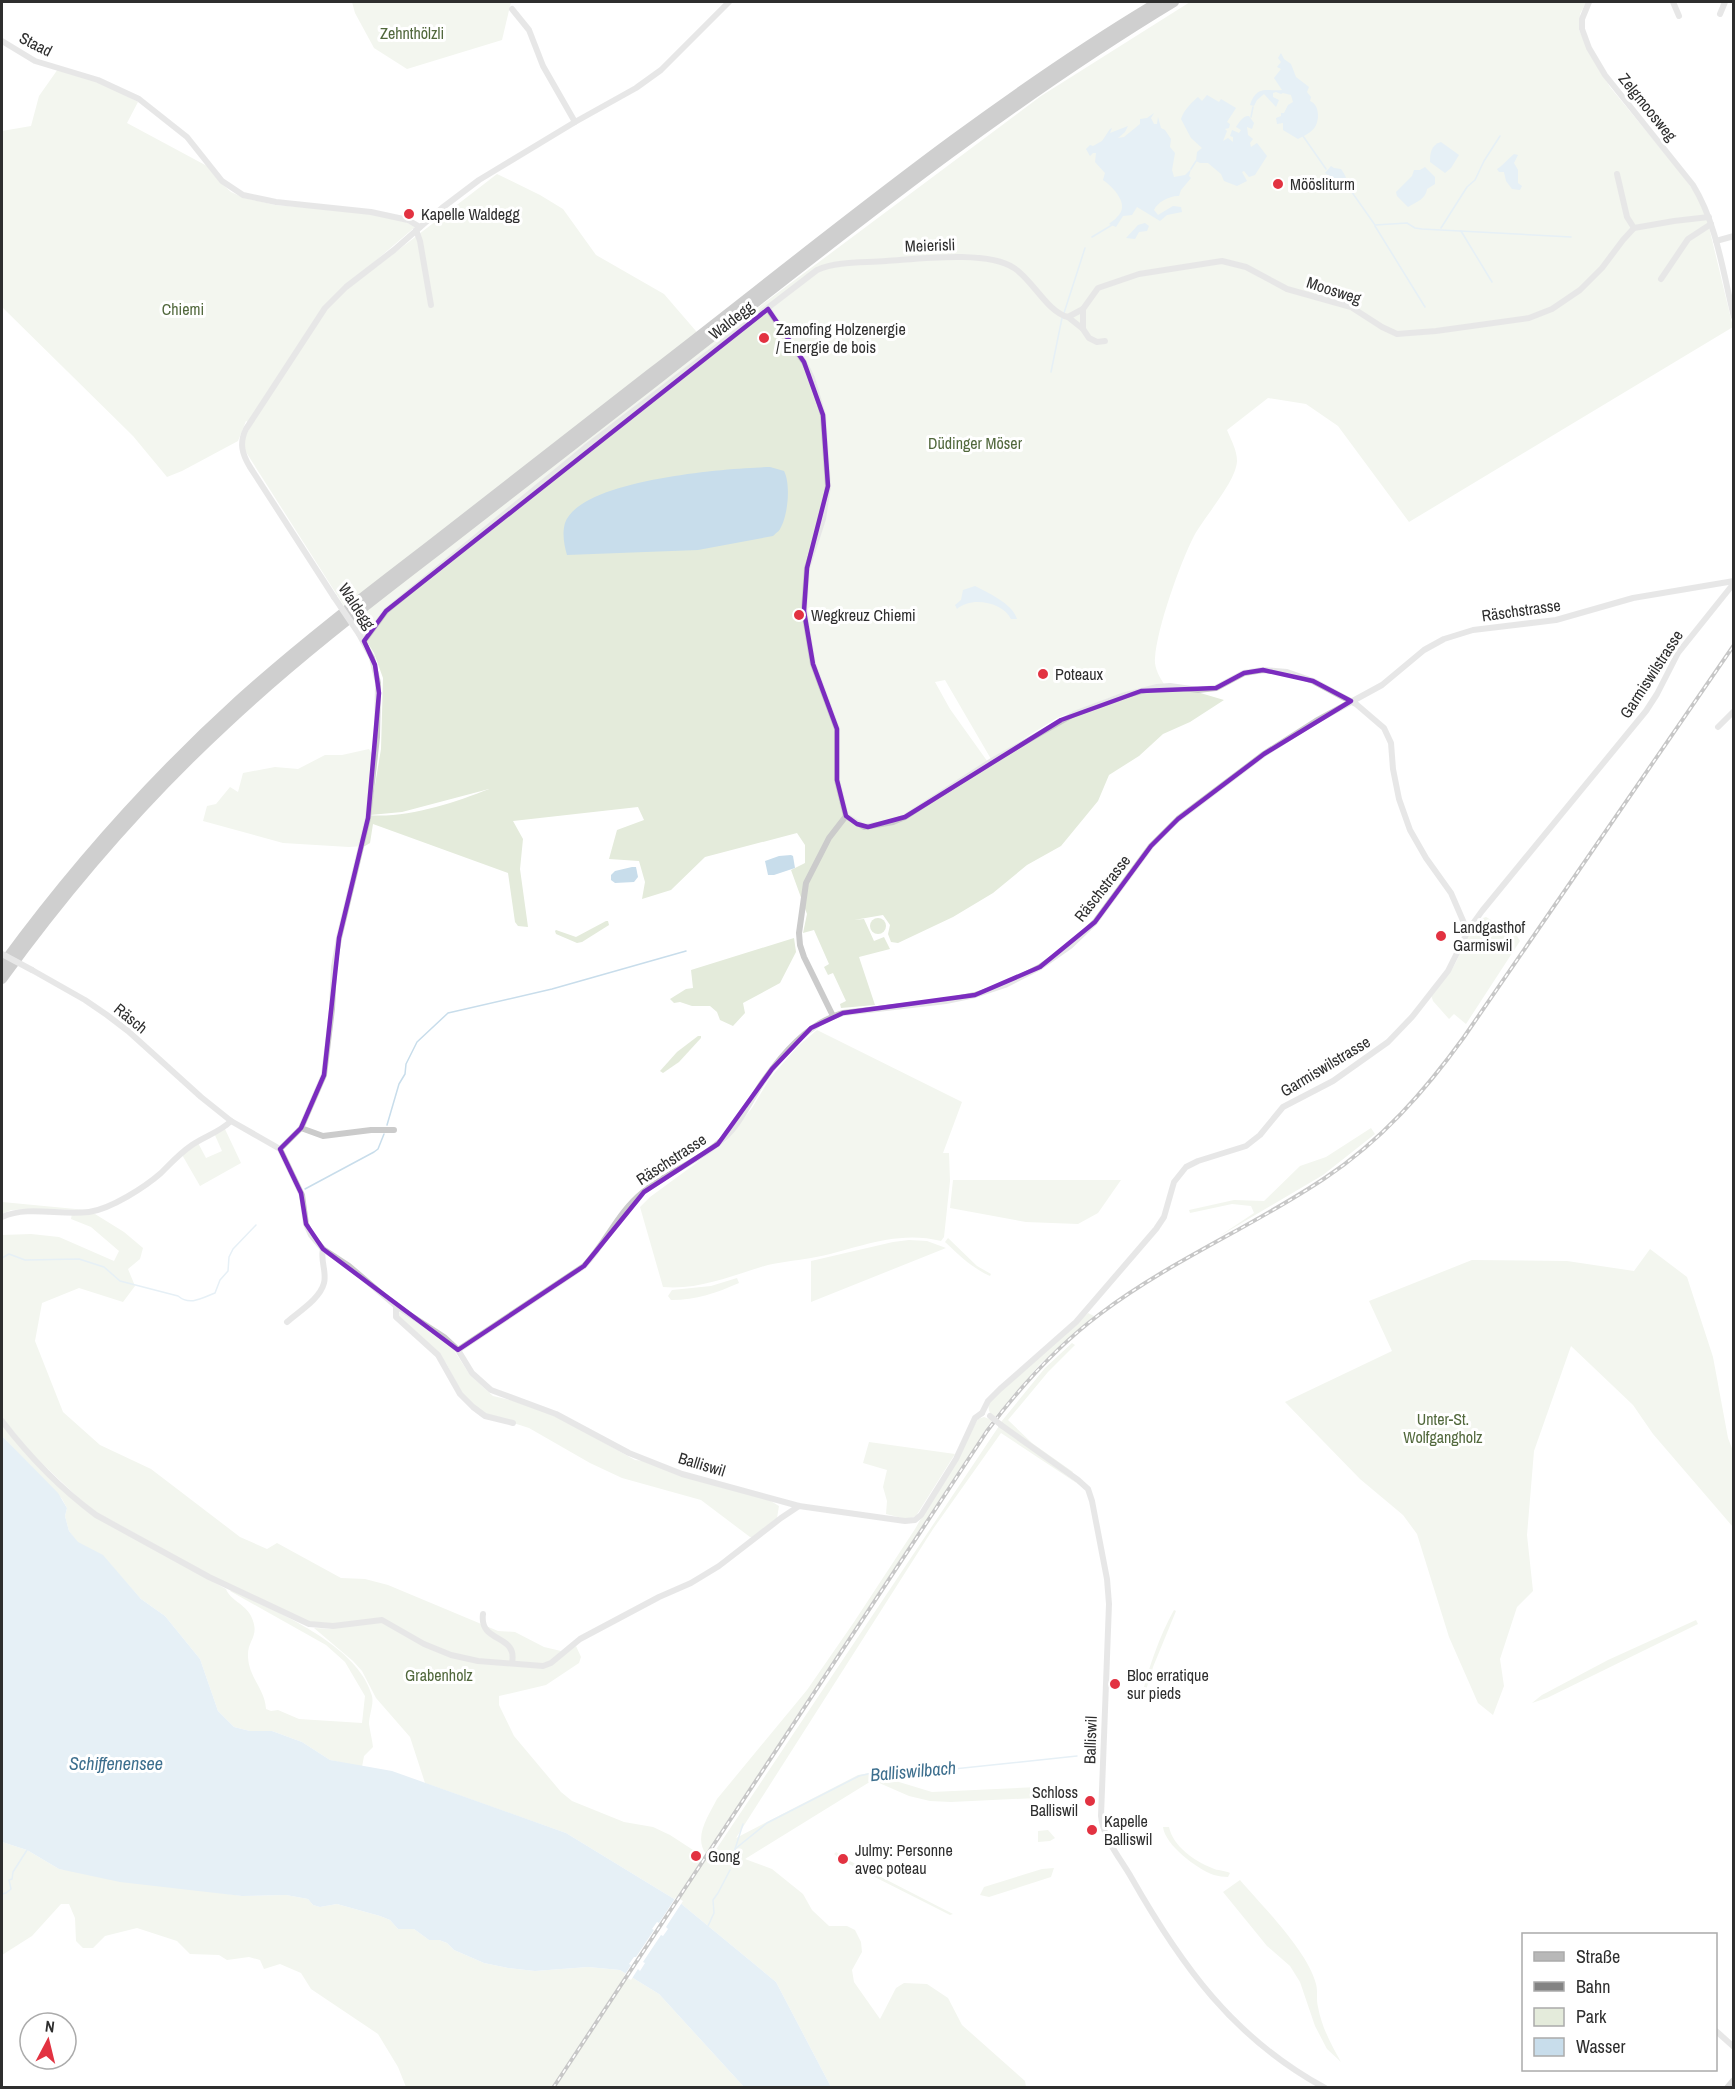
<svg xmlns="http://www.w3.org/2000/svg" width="1735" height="2089" font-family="'Archivo Narrow',sans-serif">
<rect width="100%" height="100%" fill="#fff"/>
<g fill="#e4ebdb">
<polygon points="352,2 511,2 502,40 407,69 374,48 355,13"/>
<path d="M1190,2H1586L1580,14L1579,30L1590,54L1610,87L1680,172L1698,197L1707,219L1733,327L1409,522L1338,426L1306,404L1268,398L1227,430C1231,440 1237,450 1237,461C1236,482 1204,517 1194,536C1180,563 1157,628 1155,658C1154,668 1159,676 1164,684L1109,698L1057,718L991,759L945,680L935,682L950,709L990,765L1061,722L1124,698L1158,689L1177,686L1224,700L1190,722L1163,734L1139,756L1109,775L1098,801L1061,846L1027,865L993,893L953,917L898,943L891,942L888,934L890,925L883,915L854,920L864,919L874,941L884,937L890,949L859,957L875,1005L841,1008L840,1004L846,1001L833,973L828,975L824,967L829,964L814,930L803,933L807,914L791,870L805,863V845L797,833L705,857L671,890L642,899L645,882L639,861L609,859L617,830L644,820L638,807L513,821L523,839L520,869L528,927L518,926L515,922L508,873L373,824L370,843L365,846L349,847L283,843L203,821L207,806L216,804L230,787L238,792L243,773L275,767L298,769L325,755H342L369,749L373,756L367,815C405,819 454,803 489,789L402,812L370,815L381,749L383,678L374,653L244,449L245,437L252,424L246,421L238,441L182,471L167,477L133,436L2,307V131L31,126L39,96L58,69L99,82L138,102L127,123L207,166L221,183L231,192L242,197L275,205L371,213L398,218L415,227L373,263L375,268L497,174L540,195L563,209L596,255L664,294L708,345L1041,96Z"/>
<path d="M1486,917L1517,936L1520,941L1466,1024L1454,1014L1449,1019L1433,1001L1431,995C1439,985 1449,975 1455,964C1463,950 1469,921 1486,917Z"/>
<circle cx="878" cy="926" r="8"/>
<polygon points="606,921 608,921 609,925 582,942 577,943 556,934 555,931 556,930 576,937"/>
<polygon points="794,938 796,952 780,983 743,1003 745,1013 733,1026 720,1020 717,1012 710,1006 692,1006 680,1002 674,1003 670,999 686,989 693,988 691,970"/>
<path d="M817,1030L962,1102L943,1153H949L950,1181L944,1237L941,1241C895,1229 855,1250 811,1258C794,1261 777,1262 761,1267C728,1277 698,1290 663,1287L640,1207L650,1197L725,1142L752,1108L770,1078L798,1046Z"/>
<polygon points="698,1036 701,1036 701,1038 679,1062 663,1073 660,1071 677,1052"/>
<polygon points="224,1127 241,1163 200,1186 181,1153 197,1141 206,1158 222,1151 214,1133"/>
<polygon points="1371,1128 1375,1134 1323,1175 1218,1237 1254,1213 1251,1206 1232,1204 1190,1213 1189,1210 1234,1200 1264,1201 1300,1166 1326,1157"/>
<polygon points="953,1180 1121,1180 1098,1213 1078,1224 1026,1222 950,1208"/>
<polygon points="2,1202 86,1210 36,1209 11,1210 2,1214"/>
<polygon points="72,1213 95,1214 124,1232 143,1248 140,1259 128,1269 135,1286 123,1302 79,1288 42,1303 35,1341 63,1412 100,1445 151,1469 240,1537 267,1549 277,1543 341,1578 365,1579 388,1585 498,1631 515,1632 544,1647 561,1651 556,1657 576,1646 581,1657 579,1663 546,1685 499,1696 499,1705 514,1736 561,1792 572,1801 624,1822 653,1827 670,1835 710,1861 727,1860 739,1856 735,1853 722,1857 711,1857 999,1426 1081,1486 1001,1433 933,1529 736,1838 858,1775 876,1772 899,1782 932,1792 1059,1786 1065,1793 1058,1797 951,1802 930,1801 909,1796 877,1782 868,1783 745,1859 772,1869 803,1894 812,1910 829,1926 847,1926 855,1930 861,1942 862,1952 852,1970 854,1982 880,2019 896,1988 904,1983 927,1984 948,1998 962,2025 1025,2081 1026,2087 831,2087 776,1982 679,1902 566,1833 425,1783 410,1737 376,1698 362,1671 353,1661 314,1628 333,1629 300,1619 210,1575 98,1513 86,1505 31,1453 2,1417 2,1235 31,1234 59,1237 114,1261 119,1251 91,1227 71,1219"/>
<path d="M948,1238L977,1266L991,1274L990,1276C972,1268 959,1255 945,1242Z"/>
<polygon points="909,1240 927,1241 946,1248 811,1302 811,1261 893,1242"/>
<polygon points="1650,1249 1687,1277 1713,1357 1728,1438 1733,1451 1733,1527 1653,1434 1633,1405 1571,1346 1534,1451 1527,1535 1533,1591 1517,1607 1500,1659 1504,1686 1493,1715 1478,1703 1449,1637 1417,1534 1403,1515 1360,1479 1285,1402 1392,1351 1369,1301 1472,1260 1567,1261 1634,1271"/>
<path d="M737,1278L739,1283C716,1293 697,1300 671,1300L668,1296L672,1290L711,1286Z"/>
<polygon points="399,1312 440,1337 451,1346 470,1375 493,1396 518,1402 556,1416 635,1460 644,1461 769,1500 779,1506 777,1518 752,1537 750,1537 701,1500 622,1478 590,1463 529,1428 485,1414 463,1395 446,1363 398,1317"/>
<path d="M1088,1313L1094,1316L1040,1364L994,1418C989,1412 987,1409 990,1401Z"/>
<polygon points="1072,1343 1075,1345 1048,1372 1008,1420 1032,1443 1073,1472 1072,1473 1001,1422 1045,1368"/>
<path d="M984,1417L992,1420L706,1854C693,1837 709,1815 717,1799L807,1690L854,1622L915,1529L978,1419Z"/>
<path d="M2,1425L27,1455L95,1517L226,1589C230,1600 245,1604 251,1616C261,1637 247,1639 248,1657C249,1678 265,1689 266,1709L271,1711L278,1710L299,1719L362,1723L365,1696L345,1662L326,1645L230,1591L231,1590C274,1611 358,1644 372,1696C374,1705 369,1715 369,1724C370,1731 372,1739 373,1747L364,1756L362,1767L330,1760L302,1742L272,1731H250L234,1727L218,1711L200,1659L165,1616L141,1599L103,1556L78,1543L69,1531L65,1516L67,1508L62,1499L2,1436Z"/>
<path d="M869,1442L955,1454L916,1516C905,1521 896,1516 886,1514L887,1501L883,1487L887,1470L863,1463Z"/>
<path d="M1174,1610L1176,1611L1153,1667L1143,1700L1141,1699C1148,1669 1159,1637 1174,1610Z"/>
<polygon points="1696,1620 1698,1624 1547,1698 1532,1703 1542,1695 1608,1660"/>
<path d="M1163,1827H1169C1173,1846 1194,1861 1212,1868C1218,1871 1224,1870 1230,1873L1228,1877C1224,1877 1218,1876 1214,1875C1197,1869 1165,1845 1163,1827Z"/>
<polygon points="1048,1830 1055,1838 1050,1841 1038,1842 1038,1831"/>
<polygon points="2,1842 27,1850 59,1869 242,1896 286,1895 308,1899 313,1905 320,1907 337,1904 380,1916 390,1920 398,1929 414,1929 429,1940 439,1940 447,1943 454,1950 484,1963 508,1968 535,1971 588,1967 620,1970 659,1994 744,2087 406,2087 398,2067 378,2034 311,1989 301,1973 280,1964 264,1969 260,1960 249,1957 227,1960 219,1955 190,1954 177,1941 137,1928 105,1936 93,1948 83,1948 76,1941 75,1918 69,1904 61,1904 32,1936 2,1955"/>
<polygon points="836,1852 846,1859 953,1914 950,1915 843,1861 834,1854"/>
<polygon points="1054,1868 1051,1877 989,1897 980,1895 984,1887 1042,1869"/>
<path d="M1240,1880C1263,1907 1307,1950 1316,1984C1318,1991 1316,2000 1318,2007C1322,2028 1331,2044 1341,2062L1327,2049L1315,2026L1300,1982L1290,1966L1267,1946L1223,1892Z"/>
</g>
<g fill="#c8ddeb">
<path d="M1281,53L1284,59L1291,64L1296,77L1309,87L1307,92L1311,97L1310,101C1319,104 1320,119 1315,127C1312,132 1304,136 1298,139L1283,130V123L1277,124L1276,118L1281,116V113H1284L1288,105L1293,102L1291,95L1283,93L1281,94L1276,92L1273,93V97L1279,100L1276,107L1264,94L1257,100L1254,106L1250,105C1257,84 1268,92 1282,90L1274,78L1281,69L1277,67L1281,62L1278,58Z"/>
<path d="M1207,95L1219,102L1221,99L1236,108L1227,122L1230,124L1229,128L1225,129L1227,131L1223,141L1228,138L1233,142V137L1230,136L1232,130L1239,133L1241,130L1236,127C1239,122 1244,115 1249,116L1254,123L1252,129L1247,127L1248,135L1253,139L1250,143L1251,147L1257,143L1267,156L1255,175L1249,177L1244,171L1242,172L1247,181L1237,186L1224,181L1221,174L1208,163H1200L1196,161L1197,152L1202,148L1191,138L1181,119C1184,110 1191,103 1198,97L1202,101Z"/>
<path d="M1154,113L1151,118L1154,124H1157L1158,117L1161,128L1165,130L1171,139L1170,147L1175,153L1172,170L1174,177L1185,175L1191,169L1189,176L1191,178L1181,190L1179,196C1171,195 1157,202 1154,210L1158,215L1173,206L1181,207L1182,212L1167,215L1160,221L1137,207L1132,215L1123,216L1116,227L1109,224C1112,221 1115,220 1117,217C1131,205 1113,187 1103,180L1105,173L1095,162L1096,153H1093L1090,156L1086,149L1090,145L1093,146L1102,141L1110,129L1112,128L1110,133L1128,126L1125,132L1118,138L1124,137L1140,124V119L1147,118Z"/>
<path d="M1441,142L1459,155L1451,168L1445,173L1430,162C1430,153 1431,145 1441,142Z"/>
<path d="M1514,154L1518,155L1514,163L1518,170V183L1522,186L1520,190L1512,189L1506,181L1504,172H1499L1497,169C1501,167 1509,158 1514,154Z"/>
<path d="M1331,166L1334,168L1341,169C1346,176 1347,180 1349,188H1345L1325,173Z"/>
<path d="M1425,167L1435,177V184L1427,189C1426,199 1416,202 1408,207L1397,196L1396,192L1412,176L1414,170H1420Z"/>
<polygon points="1145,223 1149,226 1147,231 1139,232 1135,239 1126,238 1138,225"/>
<path d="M770,467L784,471C791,484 788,516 780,529C780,530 774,535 773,536L698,550L567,555C564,545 562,533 565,523C580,479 729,468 770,467Z"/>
<path d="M975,586C988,593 1012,603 1017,619H1011C1003,602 971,596 957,609L955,605L961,600L963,590Z"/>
<polygon points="791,855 793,856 795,868 774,875 768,875 765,861 779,856"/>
<polygon points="632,867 636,867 638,877 634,882 615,883 611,880 611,875 615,871"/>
<polygon points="2,1436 58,1493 67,1508 65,1516 69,1531 78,1542 103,1555 141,1599 165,1616 200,1659 218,1711 234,1727 250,1731 272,1731 302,1742 330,1760 392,1771 566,1833 679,1902 776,1982 831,2087 744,2087 659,1994 620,1970 588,1967 535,1971 508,1968 484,1963 454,1950 447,1943 439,1940 429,1940 414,1929 398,1929 390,1920 380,1916 337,1904 320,1907 313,1905 308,1899 286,1895 242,1896 120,1882 59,1869 27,1850 2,1842"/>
</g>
<polygon fill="#fff" points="676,1897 683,1901 666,1927 668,1929 663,1936 661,1935 643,1962 645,1963 640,1971 638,1969 631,1980 624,1976 631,1965 629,1964 634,1957 636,1957 654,1930 652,1929 657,1922 659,1923"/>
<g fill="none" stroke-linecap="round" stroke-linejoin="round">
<g stroke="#c8ddeb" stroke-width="1.5">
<polyline points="1251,117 1253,107"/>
<polyline points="1303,136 1326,169"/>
<polyline points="1191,169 1196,161"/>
<polyline points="1349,188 1375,225 1407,223 1415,228 1422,229 1571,237"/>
<polyline points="1375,226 1425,307"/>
<polyline points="1441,228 1467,187 1475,180 1484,161 1500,136"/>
<polyline points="1461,231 1492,282"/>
<polyline points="1092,237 1112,225"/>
<polyline points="1064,313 1085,248"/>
<polyline points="1051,372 1062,318"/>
<polyline points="387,1125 399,1084 405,1074 406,1064 417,1042 448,1013 552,989 686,951"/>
<polyline points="305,1189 374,1152 378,1149 384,1134"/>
<path d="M2,1258L9,1254L25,1260L79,1259L104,1267L120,1281L178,1296C190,1306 202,1298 215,1293L220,1280L228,1271L229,1257L233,1249L256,1225"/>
<polyline points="735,1849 743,1824"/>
<polyline points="734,1852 735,1849 767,1823 859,1776 872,1773 906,1774 1077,1756"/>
<polyline points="2,1894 6,1893 11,1889 9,1880 12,1879 13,1872 27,1850"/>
<polyline points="708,1926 714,1913 713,1900 718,1893 730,1870"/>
</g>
<g stroke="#cbcbcb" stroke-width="6">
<path d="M1589,2L1582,19V29L1589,48L1605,75L1693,185C1717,224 1723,273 1734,317"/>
<polyline points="1673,2 1679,16"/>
<polyline points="512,9 529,30 543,66 575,122"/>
<polyline points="1720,14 1725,2"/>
<polyline points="2,41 35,61 98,80 139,99 187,137 222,181 243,195 276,202 371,212 408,220 420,227"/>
<polyline points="1617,174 1627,217 1634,228"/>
<polyline points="416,230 420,241 431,305"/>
<polyline points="1716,241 1734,236"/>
<polyline points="1661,279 1688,239 1711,224"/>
<polyline points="768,309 804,362 812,378 823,415 828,486 823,519 807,568 804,611 813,664 837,729 837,780 846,816 864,827 893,822 905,817 990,762 1074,714 1122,696 1157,687 1170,686 1198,690 1216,688 1244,673 1263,670 1287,672 1313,681 1356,704 1384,728 1391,743 1393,769 1399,799 1410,830 1426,858 1451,893 1464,923 1469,929"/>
<polyline points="1068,317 1083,329"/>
<polyline points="1105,341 1097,342 1089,338 1083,329 1083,309 1098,288 1139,274 1222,261 1246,267 1287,289 1351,307 1382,327 1397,334 1436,331 1529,318 1552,309 1580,290 1602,268 1623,240 1634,228 1674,221 1709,217"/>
<path d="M334,597L250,467C242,454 239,443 246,429L325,308L346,287L394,250L442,208L479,180L575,122L636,88L661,70L729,2"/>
<path d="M364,641L386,611L585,448L817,270C838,261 863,263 886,261C918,259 987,250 1014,268C1032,279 1048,313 1068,317L1083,309"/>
<polyline points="1718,727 1734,711"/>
<polyline points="32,970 85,1000 107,1015 128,1031 201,1097 231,1121 280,1149 302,1195 306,1224 311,1235 323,1249 349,1266 396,1306 444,1337 458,1350 472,1373 491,1390 556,1414 629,1453 682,1474 799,1506 905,1521 915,1520 921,1515 956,1459 975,1418 982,1413"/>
<polyline points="833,1016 804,957 800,945 799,933 806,883 829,838 846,816"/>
<polyline points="301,1128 323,1136 371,1130 394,1130"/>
<polyline points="280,1149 301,1128 324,1075 332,1009 334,967 339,938 368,818 377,737 378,683 372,658 359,634"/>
<path d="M2,1217C29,1205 60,1216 89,1212C111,1209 145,1187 161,1173C171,1163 180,1153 192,1145C205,1136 220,1132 231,1121"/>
<polyline points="396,1306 396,1317 438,1355 460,1394 473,1407 485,1416 513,1423"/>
<path d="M287,1322C298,1312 320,1299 324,1283C327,1272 320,1260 323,1249"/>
<path d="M458,1350L584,1266C606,1243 618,1212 643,1192C672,1169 708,1158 733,1129C744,1115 752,1098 762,1083C782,1054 808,1023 843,1013L946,1001L975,995L1005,985L1040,967L1070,946L1095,922L1151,846L1178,819L1264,754L1316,721L1382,685L1424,650L1444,639L1473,630L1556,620L1633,598L1734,581"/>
<polyline points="982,1413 988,1401 1000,1389 1076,1322 1156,1229 1164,1217 1174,1182 1186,1167 1198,1161 1246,1146 1260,1135 1283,1107 1333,1081 1388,1042 1412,1017 1448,971 1469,929 1482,911 1646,711 1657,694 1678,653 1734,583"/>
<path d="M2,1421C28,1455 61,1489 96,1515L209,1577L309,1624L333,1626L382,1620L424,1644L451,1655L478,1661L543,1666L551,1663L580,1639L659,1597L691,1583L719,1566L781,1518L799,1506"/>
<path d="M1001,1425L1078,1480L1088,1489L1092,1501L1107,1579L1109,1604L1101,1816C1103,1838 1120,1858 1131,1877C1181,1965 1233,2038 1325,2088"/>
<path d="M483,1614C479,1644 518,1633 512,1663"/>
<polyline points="1716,2031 1734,2047"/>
</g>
<polyline stroke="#b8b8b8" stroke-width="8" points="1728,2088 1734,2081"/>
<g stroke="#959595" stroke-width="10">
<path d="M2,965C72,869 151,780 239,700C299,646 364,596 428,547C502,489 576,432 650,374C815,247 979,109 1158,2"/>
<path d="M2,979C68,888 142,802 225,725C292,662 366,605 439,549C512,492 585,435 658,379C826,248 992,112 1174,2"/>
</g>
<defs>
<path id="rail" d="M553,2088L987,1431C1020,1387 1056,1347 1100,1314C1170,1261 1252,1227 1325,1178C1381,1141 1425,1091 1464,1037L1734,645"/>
</defs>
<use href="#rail" stroke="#838383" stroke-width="4"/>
<use href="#rail" stroke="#fff" stroke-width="1.5" stroke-dasharray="4.5" stroke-linecap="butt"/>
<g stroke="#cbcbcb" stroke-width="6">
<polyline points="334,597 359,634"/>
<polyline points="2,954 32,970"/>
<polyline points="990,1416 1001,1425"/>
</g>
</g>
<path d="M0 0H1735V2089H0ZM768,309L804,362L823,415L828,486L807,568L804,611L813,664L837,729V780L846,816L857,824L868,827L905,817L1061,720L1141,691L1216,688L1244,673L1263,670L1313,681L1351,701L1264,754L1178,819L1151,846L1095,922L1040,967L975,995L843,1013L811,1028L772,1069L718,1144L644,1192L584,1266L458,1350L323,1249L306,1224L301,1193L280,1149L301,1128L324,1075L339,938L368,818L379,693L375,665L364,641L386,611Z" fill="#fff" fill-opacity=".55" fill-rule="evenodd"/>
<path fill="none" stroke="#7b2cbf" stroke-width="4.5" stroke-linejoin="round" d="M768,309L804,362L823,415L828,486L807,568L804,611L813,664L837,729V780L846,816L857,824L868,827L905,817L1061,720L1141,691L1216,688L1244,673L1263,670L1313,681L1351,701L1264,754L1178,819L1151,846L1095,922L1040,967L975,995L843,1013L811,1028L772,1069L718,1144L644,1192L584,1266L458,1350L323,1249L306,1224L301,1193L280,1149L301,1128L324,1075L339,938L368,818L379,693L375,665L364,641L386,611Z"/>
<g fill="#e23241" stroke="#fff" stroke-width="2">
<circle cx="1278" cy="184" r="6"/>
<circle cx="409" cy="214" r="6"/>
<circle cx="764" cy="338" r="6"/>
<circle cx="799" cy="615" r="6"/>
<circle cx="1043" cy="674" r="6"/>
<circle cx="1441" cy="936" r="6"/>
<circle cx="1115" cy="1684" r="6"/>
<circle cx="1090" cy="1801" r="6"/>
<circle cx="1092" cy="1830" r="6"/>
<circle cx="696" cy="1856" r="6"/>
<circle cx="843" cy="1859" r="6"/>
</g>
<g text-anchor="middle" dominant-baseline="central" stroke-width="6" stroke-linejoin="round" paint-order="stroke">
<g font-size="16" fill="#51683c" stroke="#fff">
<text x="412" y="33">Zehnthölzli</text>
<text x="183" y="309">Chiemi</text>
<text x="975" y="443">Düdinger Möser</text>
<text x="1443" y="1419">Unter-St.<tspan x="1443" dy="18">Wolfgangholz</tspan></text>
<text x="439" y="1675">Grabenholz</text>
</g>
<g font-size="16" fill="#2e2e2e" stroke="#fff">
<text transform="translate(36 44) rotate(27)">Staad</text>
<text transform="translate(1648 107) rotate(51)">Zelgmoosweg</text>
<text transform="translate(930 245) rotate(-2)">Meierisli</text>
<text transform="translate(1334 290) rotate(18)">Moosweg</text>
<text transform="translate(731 320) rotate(-38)">Waldegg</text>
<text transform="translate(357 606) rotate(56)">Waldegg</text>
<text transform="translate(1521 610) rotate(-8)">Räschstrasse</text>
<text transform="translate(1651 674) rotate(-57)">Garmiswilstrasse</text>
<text transform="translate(1102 888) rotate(-52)">Räschstrasse</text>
<text transform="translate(131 1018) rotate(39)">Räsch</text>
<text transform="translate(1325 1066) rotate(-31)">Garmiswilstrasse</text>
<text transform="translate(671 1159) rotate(-33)">Räschstrasse</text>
<text transform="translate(702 1464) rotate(17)">Balliswil</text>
<text transform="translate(1090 1740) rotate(-88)">Balliswil</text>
</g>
<g font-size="16" fill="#2e2e2e" stroke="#fff" text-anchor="start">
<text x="1290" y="184">Möösliturm</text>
<text x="421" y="214">Kapelle Waldegg</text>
<text x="776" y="329">Zamofing Holzenergie<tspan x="776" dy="18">/ Energie de bois</tspan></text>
<text x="811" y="615">Wegkreuz Chiemi</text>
<text x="1055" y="674">Poteaux</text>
<text x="1453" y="927">Landgasthof<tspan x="1453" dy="18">Garmiswil</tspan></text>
<text x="1127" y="1675">Bloc erratique<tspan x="1127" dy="18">sur pieds</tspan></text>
<text x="1078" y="1792" text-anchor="end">Schloss<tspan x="1078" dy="18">Balliswil</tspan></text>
<text x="1104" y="1821">Kapelle<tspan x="1104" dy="18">Balliswil</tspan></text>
<text x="855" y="1850">Julmy: Personne<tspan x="855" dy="18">avec poteau</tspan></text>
<text x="708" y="1856">Gong</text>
</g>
<g font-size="18" font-style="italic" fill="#3d6f8e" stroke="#fff">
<text x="116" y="1763">Schiffenensee</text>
<text transform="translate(913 1771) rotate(-5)">Balliswilbach</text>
</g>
</g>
<rect width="1735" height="2089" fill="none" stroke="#2e2e2e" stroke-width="6"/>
<rect x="1522" y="1933" width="195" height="138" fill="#ffffff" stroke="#ababab" stroke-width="1.5"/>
<rect x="1534" y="1952" width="30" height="9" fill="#b8b8b8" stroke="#ababab" stroke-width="1.5"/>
<text x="1576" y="1963" font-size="18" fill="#2e2e2e">Straße</text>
<rect x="1534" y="1982" width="30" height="9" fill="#838383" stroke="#ababab" stroke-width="1.5"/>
<text x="1576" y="1993" font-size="18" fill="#2e2e2e">Bahn</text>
<rect x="1534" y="2008" width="30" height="18" fill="#e4ebdb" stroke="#ababab" stroke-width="1.5"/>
<text x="1576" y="2023" font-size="18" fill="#2e2e2e">Park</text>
<rect x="1534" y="2038" width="30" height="18" fill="#c8ddeb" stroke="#ababab" stroke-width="1.5"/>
<text x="1576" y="2053" font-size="18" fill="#2e2e2e">Wasser</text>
<g transform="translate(48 2041) rotate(7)"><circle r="28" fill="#ffffff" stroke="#ababab" stroke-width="1.5"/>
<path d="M0-4.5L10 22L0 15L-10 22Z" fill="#e23241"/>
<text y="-9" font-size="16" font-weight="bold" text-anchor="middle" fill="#2e2e2e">N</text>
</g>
</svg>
